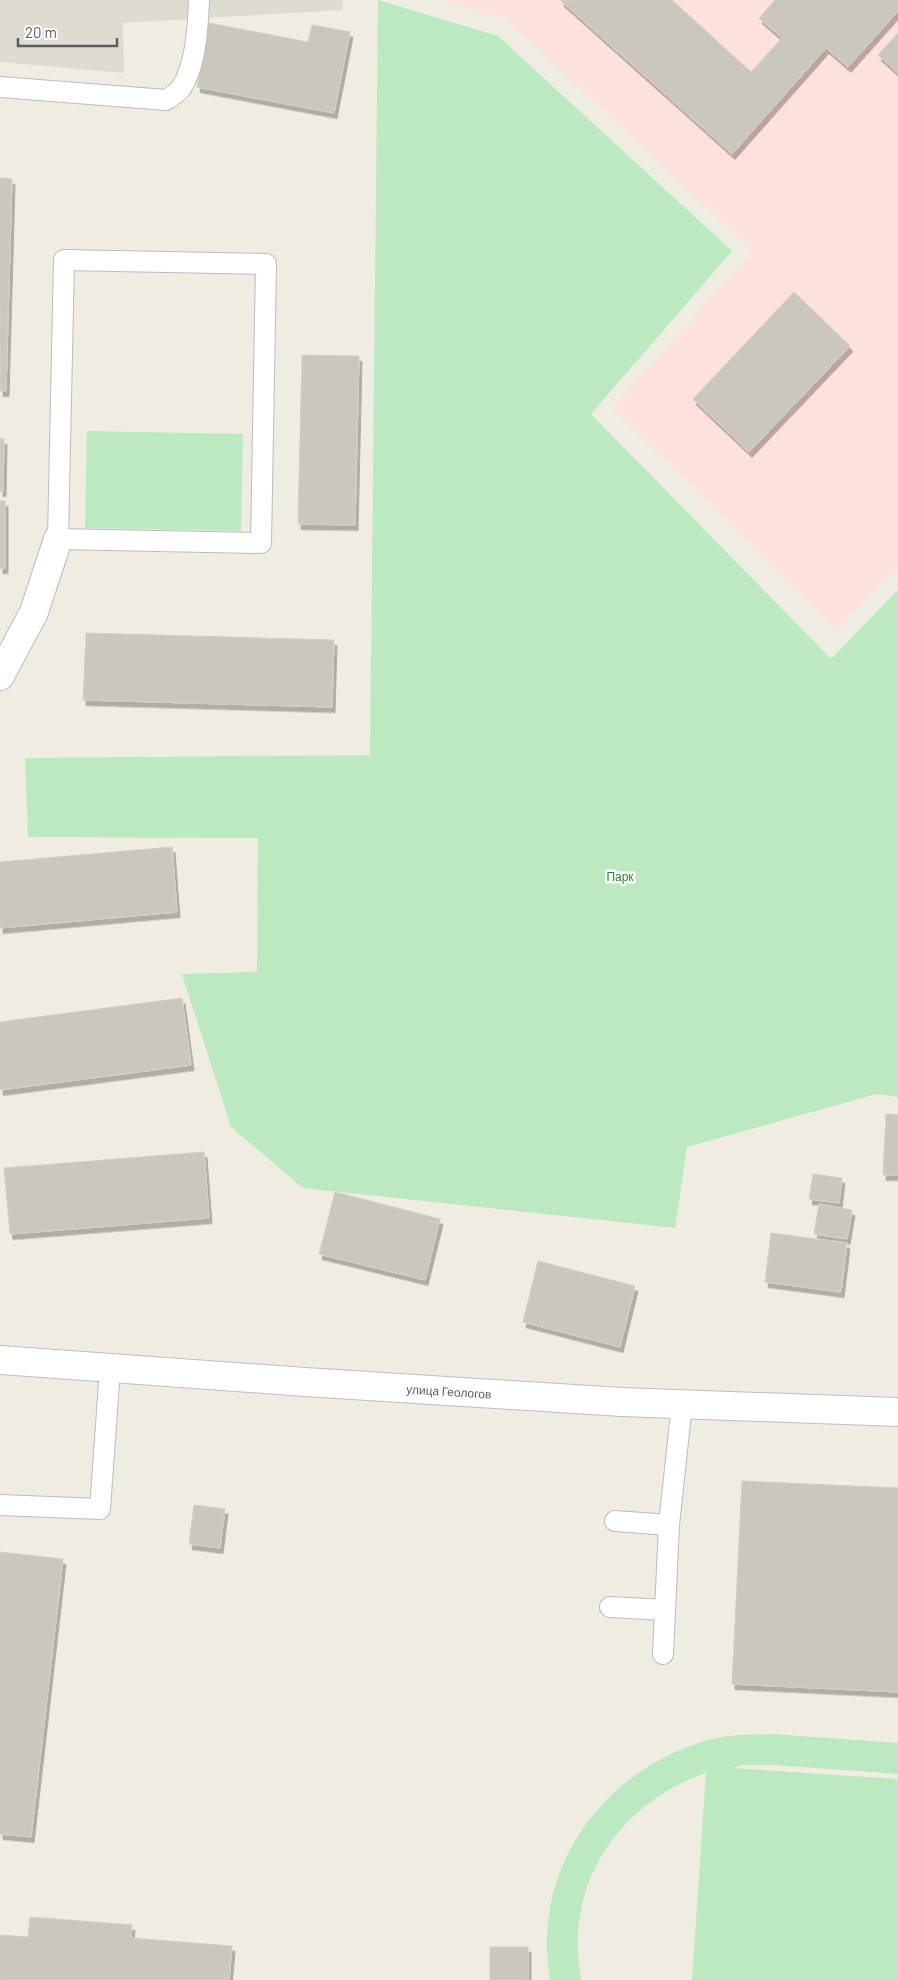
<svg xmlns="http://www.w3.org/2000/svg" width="898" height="1980" font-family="Barlow,sans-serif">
<defs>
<filter id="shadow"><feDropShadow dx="3" dy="5.5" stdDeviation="0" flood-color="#0004"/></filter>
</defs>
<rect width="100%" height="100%" fill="#efede2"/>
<polygon fill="#dedcd1" points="0,0 343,0 342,10 123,23 124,73 0,62"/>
<polygon fill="#fde2dc" points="439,0 898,0 898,566 837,630 612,409 753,251 506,19"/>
<g fill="#bce9c0">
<polygon points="378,0 498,36 732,251 591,414 831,659 898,590 898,1097 876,1094 687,1147 675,1228 303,1188 231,1127 182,974 257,972 258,838 28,837 25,758 370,755"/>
<polygon points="87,431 243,434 241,531 85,528"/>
<path d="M773,1734L898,1743V1774L773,1765H743L732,1768L898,1779V1980H692L706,1773C617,1804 564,1885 581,1980H550C531,1870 601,1772 705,1741C727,1734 751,1735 773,1734Z"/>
</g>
<g fill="#cac7bf" stroke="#d4d0c0" filter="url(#shadow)">
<polygon points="560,0 672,0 751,72 782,38 759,18 775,0 898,0 898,11 848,67 826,48 732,154"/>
<polygon points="209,23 308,42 312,25 350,32 334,113 197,87"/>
<polygon points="898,33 898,73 878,55"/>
<polygon points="0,178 12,179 6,391 0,391"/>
<polygon points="794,292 850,346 749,452 693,399"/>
<polygon points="302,355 359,356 355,525 298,524"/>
<polygon points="0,439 4,439 3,491 0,491"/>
<rect x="0" y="501" width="5" height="67"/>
<polygon points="86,633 334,640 332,707 83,700"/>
<polygon points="172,847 177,912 0,928 0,862"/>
<polygon points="182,998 191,1065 0,1090 0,1022"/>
<polygon points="886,1114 898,1115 898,1175 883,1175"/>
<polygon points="204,1152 209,1218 10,1234 4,1168"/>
<polygon points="813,1174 842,1178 839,1203 809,1199"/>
<polygon points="335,1192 440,1219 425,1280 319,1254"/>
<polygon points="819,1204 852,1210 847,1239 814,1234"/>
<polygon points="771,1233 847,1243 841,1292 765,1282"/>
<polygon points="538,1261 635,1286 620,1347 523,1322"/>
<polygon points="742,1481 898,1488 898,1692 732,1684"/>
<polygon points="194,1505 225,1509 220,1548 189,1544"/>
<polygon points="0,1552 63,1559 31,1837 0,1834"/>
<polygon points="30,1917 132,1925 131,1938 232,1946 229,1980 0,1980 0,1935 28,1937"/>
<rect x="490" y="1947" width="38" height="33"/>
</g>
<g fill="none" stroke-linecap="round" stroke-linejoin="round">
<defs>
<g id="lane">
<path d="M0,87L166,100C171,97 177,93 181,88C196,66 198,26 199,0"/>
<polygon points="64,260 266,264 261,543 58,539"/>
<polyline points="0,1505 100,1509 110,1369"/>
<polyline points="615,1521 669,1525"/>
<polyline points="610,1607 665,1610"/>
<polyline points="663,1654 669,1525 682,1404"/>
</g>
<polyline id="street" points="0,676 34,612 58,539"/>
<g id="secondary">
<path id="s1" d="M0,1360L305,1382L622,1402L898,1412"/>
</g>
</defs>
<use href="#lane" stroke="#babcc2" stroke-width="22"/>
<use href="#street" stroke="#babcc2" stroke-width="30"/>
<use href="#secondary" stroke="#bbbec5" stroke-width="30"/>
<use href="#lane" stroke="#fff" stroke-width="20"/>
<use href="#street" stroke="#fff" stroke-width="28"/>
<use href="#secondary" stroke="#fff" stroke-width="28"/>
</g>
<g text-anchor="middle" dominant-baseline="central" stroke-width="5" stroke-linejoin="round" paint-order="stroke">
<g font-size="12" fill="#2c8238" stroke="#fff">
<text x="620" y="876">Парк</text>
</g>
<g font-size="12" fill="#5a5e64" stroke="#fff">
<text stroke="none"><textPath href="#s1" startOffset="450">улица Геологов</textPath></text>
</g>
</g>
<path d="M18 38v8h99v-8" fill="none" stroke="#5a5e64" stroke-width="2.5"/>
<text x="25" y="38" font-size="15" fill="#5a5e64" stroke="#ffffff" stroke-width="4" paint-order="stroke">20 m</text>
</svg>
